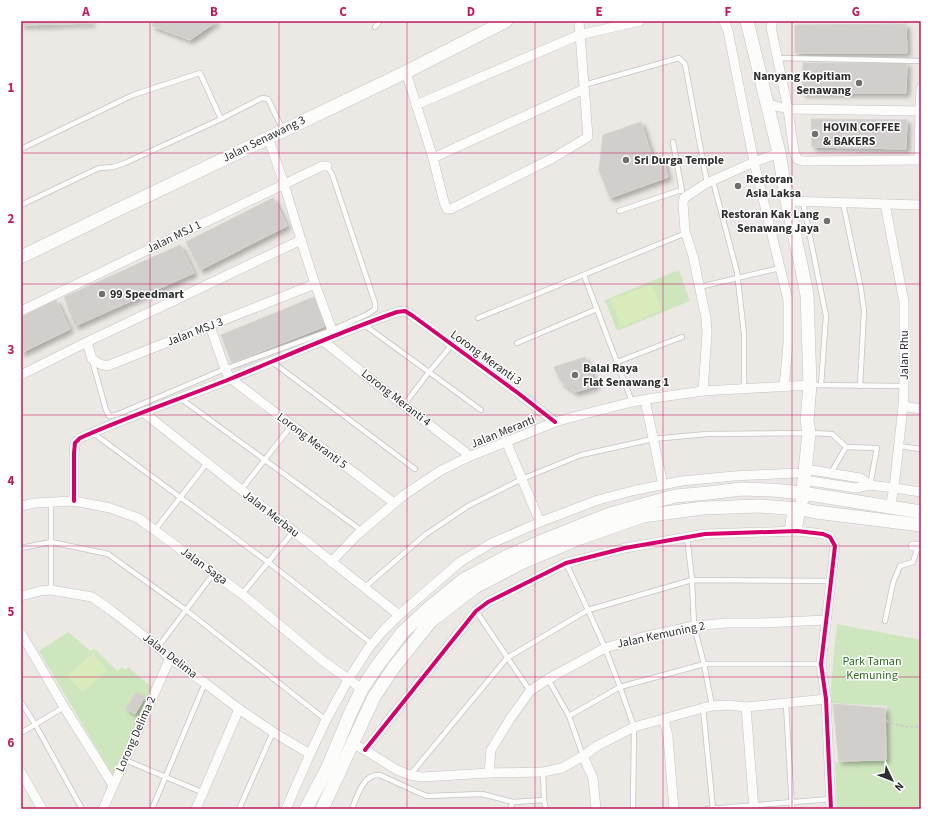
<svg xmlns="http://www.w3.org/2000/svg" width="942" height="830" font-family="'Source Sans 3',sans-serif">
<defs>
<filter id="shadow"><feDropShadow dx="3.5" dy="3.5" stdDeviation="2" flood-color="#0004"/></filter>
</defs>
<rect width="100%" height="100%" fill="#ece8e4"/>
<g fill="#cee6be" fill-rule="evenodd">
<polygon points="679,270 690,301 617,331 605,300"/>
<polygon points="837,624 921,640 921,809 837,809 835,762 887,760 887,706 830,703 834,650"/>
<path d="M68,632L90,651L95,649L117,671L122,667L125,670L128,667L153,688L115,779L39,651ZM93,654L107,671L82,692L68,676Z"/>
</g>
<g fill="#d9eabb">
<polygon points="652,284 662,310 621,327 610,300"/>
<polygon points="93,655 107,671 82,692 68,676"/>
</g>
<g fill="#d1cecb" stroke="#d7d4d0" filter="url(#shadow)">
<polygon points="21,21 92,21 92,23 21,25"/>
<polygon points="154,21 217,21 190,40 152,26"/>
<polygon points="906,24 907,53 795,53 795,25"/>
<polygon points="803,63 907,63 906,93 802,93"/>
<polygon points="811,119 907,120 906,149 812,147"/>
<polygon points="641,122 653,160 663,159 668,177 610,198 599,170 603,135"/>
<polygon points="273,198 287,226 200,270 186,242"/>
<polygon points="180,245 194,273 75,326 64,297"/>
<polygon points="314,297 325,326 232,363 221,335"/>
<polygon points="56,300 70,329 21,353 21,317"/>
<polygon points="585,357 596,386 575,392 562,383 554,367"/>
<polygon points="136,692 145,697 135,714 126,709"/>
<polygon points="833,704 885,708 886,760 839,761"/>
</g>
<g fill="none" stroke-linecap="round" stroke-linejoin="round">
<defs>
<g id="lane">
<polyline points="375,27 380,21"/>
<polyline points="778,58 921,61"/>
<polyline points="584,85 679,58 685,64 707,183"/>
<polyline points="673,142 682,191"/>
<polyline points="21,149 133,95 200,73 221,119"/>
<polyline points="713,181 737,272 744,334 744,389"/>
<polyline points="803,202 826,316 821,385"/>
<polyline points="843,203 861,289 864,311 860,386"/>
<polyline points="21,205 99,168 113,167 125,163 221,119 262,98 268,99 283,130"/>
<polyline points="619,211 681,190"/>
<polyline points="584,275 632,402"/>
<polyline points="699,287 780,268"/>
<polyline points="478,318 686,233"/>
<polyline points="363,324 481,410"/>
<polyline points="517,343 597,309"/>
<polyline points="92,360 106,410 109,416 116,415 225,369 332,330 368,314 375,309 375,303 332,174 327,166"/>
<polyline points="271,361 415,469"/>
<polyline points="617,362 682,337"/>
<polyline points="812,385 904,386"/>
<polyline points="180,398 362,531"/>
<polyline points="404,405 429,372 452,345"/>
<polyline points="93,433 268,562 372,644"/>
<polyline points="899,446 921,449"/>
<polyline points="831,473 846,447"/>
<polyline points="241,490 292,425"/>
<polyline points="155,530 207,463"/>
<polyline points="687,536 692,580 694,626 704,664 712,706"/>
<polyline points="21,548 51,542 108,554 186,610 326,720"/>
<polyline points="566,563 588,610 605,648 620,687 634,727 633,809"/>
<polyline points="364,588 425,535 468,506 522,479 581,455 653,439 707,434 809,433 832,434 846,447 877,448 870,485"/>
<polyline points="51,590 51,502"/>
<polyline points="242,594 293,532"/>
<polyline points="476,611 530,691"/>
<polyline points="885,621 893,583 900,566 913,562 918,546"/>
<polyline points="158,647 214,573"/>
<polyline points="548,679 569,716 583,756"/>
<polyline points="21,702 35,724 82,809"/>
<polyline points="786,704 792,809"/>
<polyline points="703,708 713,809"/>
<polyline points="569,716 620,687 704,664 821,664"/>
<polyline points="21,733 64,707"/>
<polyline points="125,760 204,793"/>
<polyline points="543,772 544,800 546,809"/>
<polyline points="410,775 507,658 588,610 692,580 831,581"/>
<polyline points="152,809 205,683"/>
<polyline points="239,809 273,732"/>
<path d="M352,809C356,799 362,779 373,776C374,775 378,775 380,775L417,792L427,796L482,794L513,802L544,800"/>
<polyline points="510,809 513,802"/>
<polyline points="707,809 831,799"/>
</g>
<g id="street">
<polyline points="724,21 728,31 754,162 788,300 788,344 784,387"/>
<polyline points="773,21 771,27 788,109 794,152 797,159 803,161 921,160"/>
<polyline points="406,72 433,158 444,202 447,209 451,209 553,158 588,137 579,21"/>
<polyline points="768,104 788,109 921,111"/>
<polyline points="416,105 579,35 640,21"/>
<polyline points="268,137 284,184 301,240 315,284 332,330"/>
<polyline points="433,158 584,89"/>
<polyline points="919,160 920,110 921,88"/>
<polyline points="787,201 921,205"/>
<polyline points="885,204 904,302 904,386 903,406 894,488 890,507"/>
<polyline points="21,311 322,166 327,166"/>
<polyline points="210,326 225,369 230,378 394,503"/>
<polyline points="322,340 383,389 465,452 468,457"/>
<polyline points="87,342 92,359 100,364 107,366 315,284"/>
<polyline points="21,375 87,342 301,240"/>
<polyline points="703,391 707,333 706,318 693,256 685,231 683,203 684,198 693,192 707,183 754,162 779,153"/>
<polyline points="645,400 663,485"/>
<polyline points="903,406 921,409"/>
<polyline points="143,412 399,615"/>
<polyline points="506,441 540,522"/>
<polyline points="805,469 860,478 870,485 894,488 921,492"/>
<polyline points="804,480 856,488 870,485"/>
<path d="M74,501V453L75,443L80,438C129,416 180,399 230,379C286,356 340,332 397,312L405,311L413,316L518,393L555,422"/>
<polyline points="21,506 35,503 74,501 110,508 138,518 242,594 323,661 362,689"/>
<polyline points="789,531 792,509"/>
<polyline points="797,531 801,509"/>
<polyline points="913,546 921,547"/>
<polyline points="331,562 357,535 404,495 440,471 466,458 555,422 573,417 632,402 654,398 703,391 810,385"/>
<polyline points="21,596 40,591 51,590 92,597 112,611 158,647 170,658 205,683 239,709 273,732 310,754"/>
<polyline points="21,633 64,707 113,785"/>
<polyline points="746,707 754,809"/>
<polyline points="664,719 668,737 674,809"/>
<polyline points="353,744 365,750 397,770 410,775 422,777 489,773 543,772 562,768 583,756 597,746 634,727 703,708 712,706 728,705 746,707 826,699"/>
<polyline points="365,750 476,611 488,602 566,563 625,548 705,534 797,531 823,534 830,537 835,546 831,581 821,664 826,699 831,809"/>
<polyline points="583,756 593,778 596,809"/>
<polyline points="21,772 42,809"/>
<polyline points="489,773 491,750 510,719 530,691 548,679 605,648 643,637 694,626 726,623 760,623 826,620"/>
<polyline points="103,809 170,658"/>
<polyline points="196,809 239,709"/>
<polyline points="286,809 310,754 326,720 348,680 368,649 382,632 399,615 460,562 490,544 540,522 598,500 636,490 682,481 734,476 796,473"/>
</g>
<g id="secondary">
<polyline points="747,21 779,153 787,201 801,265 807,295 810,385 807,420 809,433 802,500"/>
<polyline points="21,257 109,214 406,72 506,21"/>
<polyline points="306,809 328,767 350,714 362,689 375,669 403,632 430,607 463,580 508,556 540,542 610,514 675,496 709,493 741,489 772,490 802,493 821,496 921,512"/>
<polyline points="322,809 374,697 394,667 431,621 475,587 521,563 580,538 643,516 703,508 760,506 801,509 816,512 921,525"/>
</g>
</defs>
<use href="#lane" stroke="#c5c4c5" stroke-width="6"/>
<use href="#street" stroke="#c5c4c5" stroke-width="10"/>
<use href="#secondary" stroke="#c5c4c5" stroke-width="14"/>
<path stroke="#c9c9c8" stroke-width="1.5" stroke-dasharray="3 2" stroke-linecap="butt" d="M886,721C898,725 908,729 921,726"/>
<use href="#lane" stroke="#fcfcfb" stroke-width="4.5"/>
<use href="#street" stroke="#fcfcfb" stroke-width="9"/>
<use href="#secondary" stroke="#fcfcfb" stroke-width="13"/>
<defs>
<g id="cycleway">
<path d="M74,501V453L75,443L80,438C129,416 180,399 230,379C286,356 340,332 397,312L405,311L413,316L518,393L555,422"/>
<polyline points="365,750 476,611 488,602 566,563 625,548 705,534 797,531 823,534 830,537 835,546 831,581 821,664 826,699 831,809"/>
</g>
</defs>
<use href="#cycleway" stroke="#fff" stroke-width="6"/>
<use href="#cycleway" stroke="#d6006c" stroke-width="4"/>
</g>
<path fill="none" stroke="#c2185b" stroke-width="1" stroke-opacity="0.55" d="M150,21V809M279,21V809M407,21V809M535,21V809M663,21V809M792,21V809M21,153H921M21,284H921M21,415H921M21,546H921M21,677H921"/>
<g fill="#706f6e" stroke="#fff" stroke-width="1.5">
<circle cx="859" cy="83" r="4"/>
<circle cx="815" cy="134" r="4"/>
<circle cx="626" cy="160" r="4"/>
<circle cx="738" cy="186" r="4"/>
<circle cx="827" cy="221" r="4"/>
<circle cx="102" cy="294" r="4"/>
<circle cx="575" cy="375" r="4"/>
</g>
<g text-anchor="middle" dominant-baseline="central" stroke-width="3" stroke-linejoin="round" paint-order="stroke">
<g font-size="12" font-weight="bold" fill="#2e2e2e" stroke="#fff" text-anchor="start">
<text x="851" y="76" text-anchor="end">Nanyang Kopitiam<tspan x="851" dy="14">Senawang</tspan></text>
<text x="823" y="127">HOVIN COFFEE<tspan x="823" dy="14">&amp; BAKERS</tspan></text>
<text x="634" y="160">Sri Durga Temple</text>
<text x="746" y="179">Restoran<tspan x="746" dy="14">Asia Laksa</tspan></text>
<text x="819" y="214" text-anchor="end">Restoran Kak Lang<tspan x="819" dy="14">Senawang Jaya</tspan></text>
<text x="110" y="294">99 Speedmart</text>
<text x="583" y="368">Balai Raya<tspan x="583" dy="14">Flat Senawang 1</tspan></text>
</g>
<g font-size="12" fill="#2e2e2e" stroke="#fff">
<text transform="translate(264 139) rotate(-26)">Jalan Senawang 3</text>
<text transform="translate(174 237) rotate(-26)">Jalan MSJ 1</text>
<text transform="translate(195 332) rotate(-21)">Jalan MSJ 3</text>
<text transform="translate(904 355) rotate(-90)">Jalan Rhu</text>
<text transform="translate(486 358) rotate(36)">Lorong Meranti 3</text>
<text transform="translate(396 398) rotate(38)">Lorong Meranti 4</text>
<text transform="translate(503 432) rotate(-22)">Jalan Meranti</text>
<text transform="translate(312 441) rotate(37)">Lorong Meranti 5</text>
<text transform="translate(271 514) rotate(38)">Jalan Merbau</text>
<text transform="translate(204 566) rotate(36)">Jalan Saga</text>
<text transform="translate(661 635) rotate(-12)">Jalan Kemuning 2</text>
<text transform="translate(170 656) rotate(38)">Jalan Delima</text>
<text transform="translate(136 734) rotate(-66)">Lorong Delima 2</text>
</g>
<g font-size="12" fill="#2c6e1b" stroke="#fff">
<text x="872" y="661">Park Taman<tspan x="872" dy="14">Kemuning</tspan></text>
</g>
</g>
<rect width="942" height="830" fill="none" stroke="#ffffff" stroke-width="44"/>
<g transform="translate(892 780) rotate(133)" stroke="#ffffff" stroke-width="3" paint-order="stroke">
<path d="M0-3L7 15L0 10L-7 15Z" fill="#2e2e2e"/>
<text y="-6" font-size="11" font-weight="bold" text-anchor="middle" fill="#2e2e2e">N</text>
</g>
<rect x="22" y="22" width="898" height="786" fill="none" stroke="#c2185b" stroke-width="1.5"/>
<g font-size="13" text-anchor="middle" font-weight="bold" fill="#c2185b">
<text x="86" y="16">A</text>
<text x="214" y="16">B</text>
<text x="343" y="16">C</text>
<text x="471" y="16">D</text>
<text x="599" y="16">E</text>
<text x="728" y="16">F</text>
<text x="856" y="16">G</text>
<text x="11" y="92">1</text>
<text x="11" y="223">2</text>
<text x="11" y="354">3</text>
<text x="11" y="485">4</text>
<text x="11" y="616">5</text>
<text x="11" y="747">6</text>
</g>
</svg>
